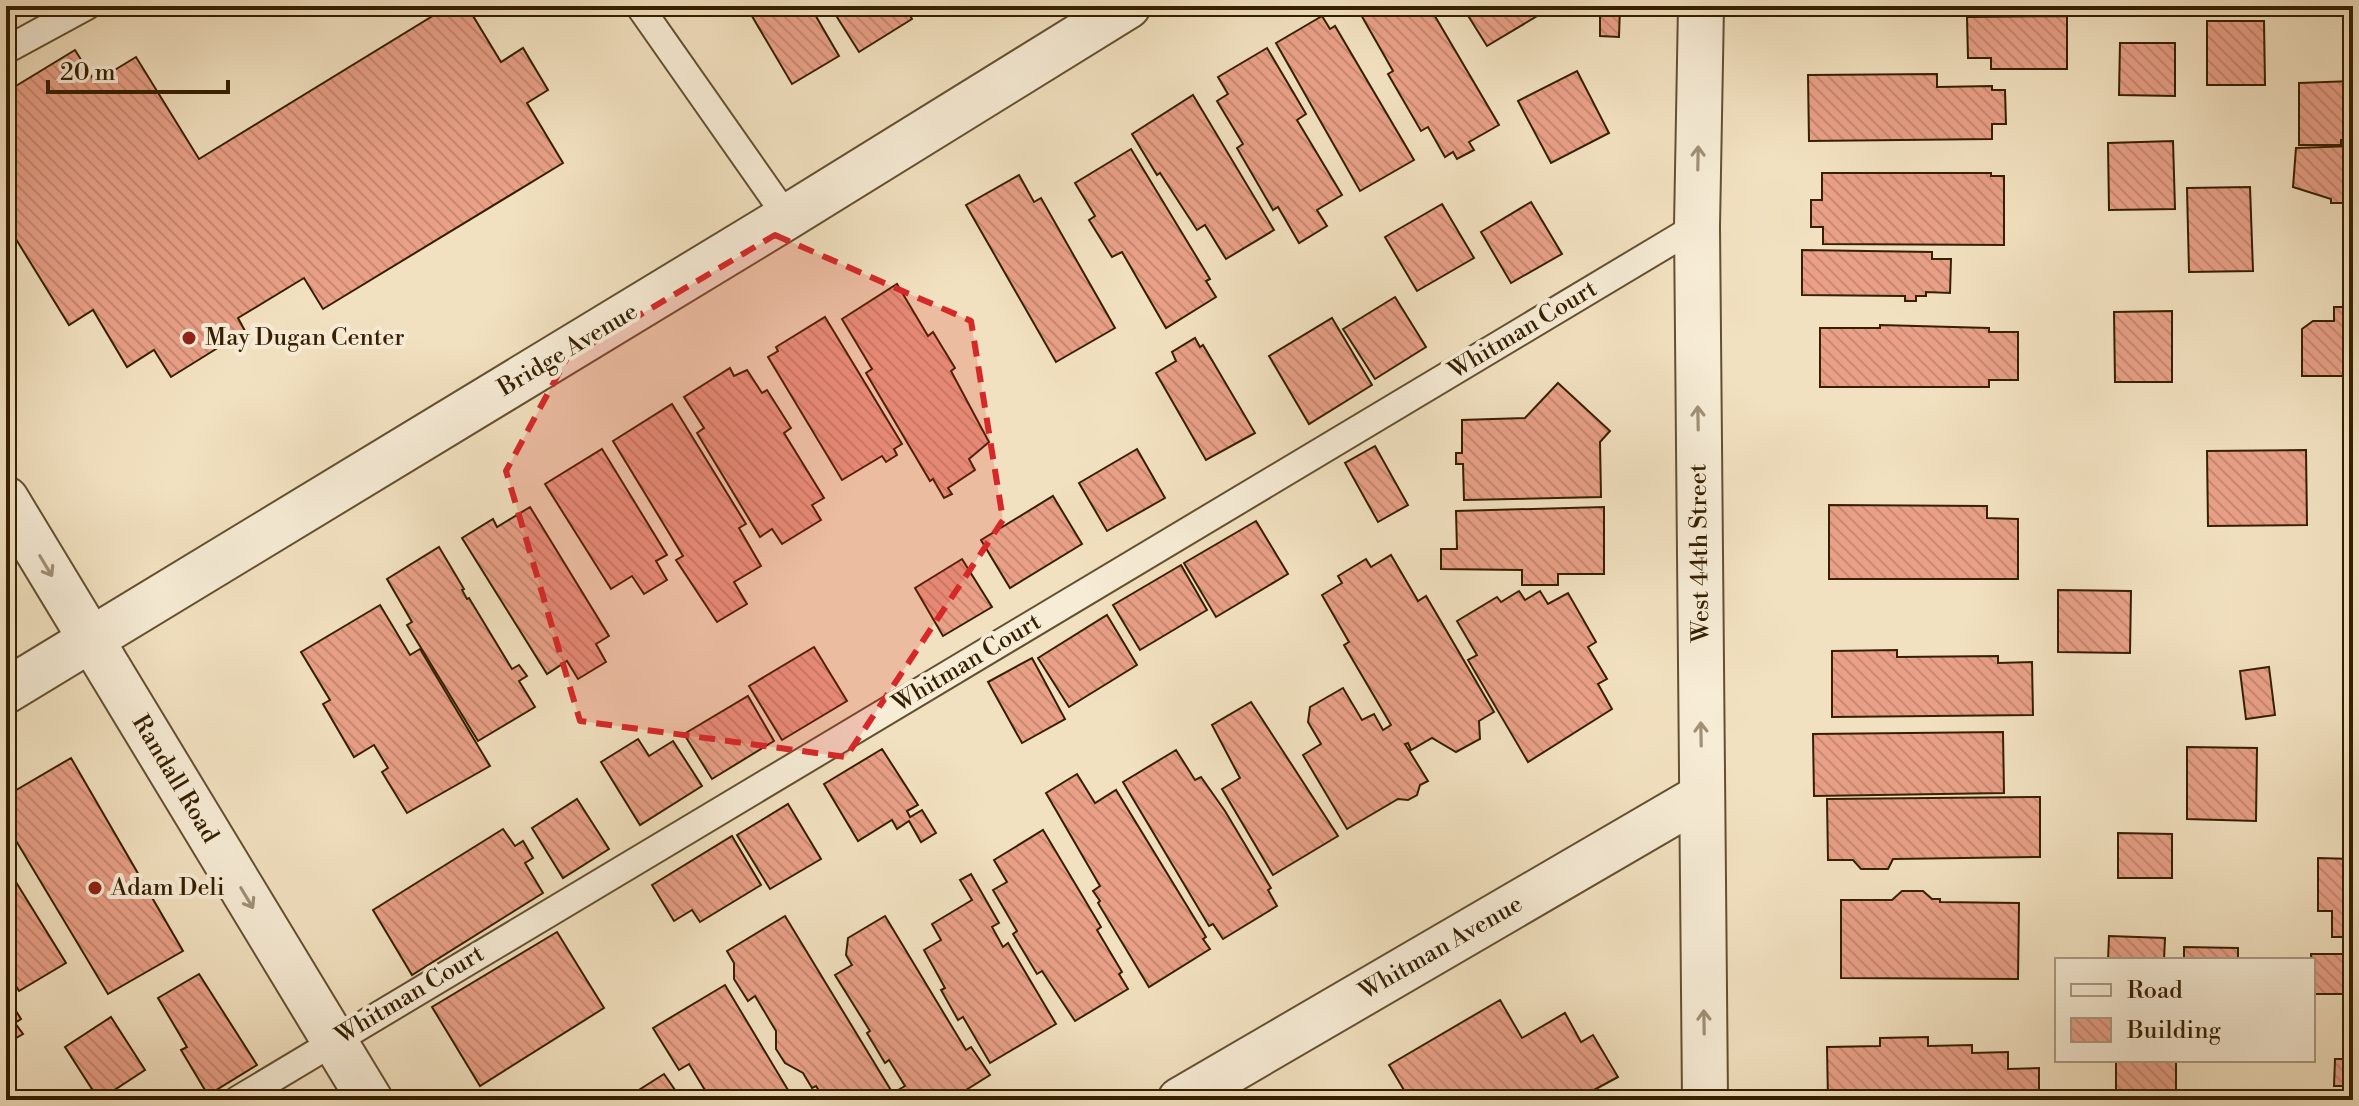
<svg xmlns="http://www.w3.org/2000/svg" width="2359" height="1106" font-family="'Libre Bodoni',serif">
<defs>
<pattern id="building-back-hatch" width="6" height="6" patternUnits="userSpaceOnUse" patternTransform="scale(2)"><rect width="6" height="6" fill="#e9a087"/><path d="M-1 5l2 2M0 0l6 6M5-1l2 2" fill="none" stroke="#c88973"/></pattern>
</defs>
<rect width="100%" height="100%" fill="#f2e1c0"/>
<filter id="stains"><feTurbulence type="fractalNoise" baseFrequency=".0025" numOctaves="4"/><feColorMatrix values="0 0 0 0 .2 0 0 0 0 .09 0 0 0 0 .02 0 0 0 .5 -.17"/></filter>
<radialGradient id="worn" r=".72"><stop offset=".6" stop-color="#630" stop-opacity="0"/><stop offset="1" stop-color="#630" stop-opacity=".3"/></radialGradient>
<g fill="url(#building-back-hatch)" stroke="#351f00" stroke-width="2">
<polygon points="449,6 467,6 501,62 523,48 548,90 527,103 563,163 323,309 304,278 238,318 245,331 171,377 154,350 127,367 93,310 69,325 6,223 6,92 75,50 95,82 136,57 199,159"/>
<polygon points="746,6 810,6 839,56 792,84"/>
<polygon points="830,6 904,6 912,19 859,52"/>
<polygon points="1356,6 1429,6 1499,125 1469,142 1474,150 1457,159 1453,152 1445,157 1428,127 1421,131 1388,74 1393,71"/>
<polygon points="1462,6 1554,6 1487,46"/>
<polygon points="1600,6 1620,6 1619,37 1600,36"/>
<polygon points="1322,16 1330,29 1335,26 1414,160 1360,191 1276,43"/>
<polygon points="2067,16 2067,69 1991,69 1991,58 1968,58 1967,17"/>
<polygon points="2207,21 2264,21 2265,85 2207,85"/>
<polygon points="2120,43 2175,43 2175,96 2119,95"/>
<polygon points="1267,48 1306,114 1297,120 1342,195 1317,210 1327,226 1299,243 1278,207 1273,210 1237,148 1243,144 1217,101 1228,94 1218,77"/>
<polygon points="1577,71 1609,133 1551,163 1518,101"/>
<polygon points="1937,74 1937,87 1992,86 1992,90 2005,90 2006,124 1992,124 1992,139 1809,141 1808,75"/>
<polygon points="2353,81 2353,140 2341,140 2341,145 2299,145 2299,83"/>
<polygon points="1193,95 1274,230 1226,259 1205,225 1197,230 1160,173 1157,175 1132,134"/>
<polygon points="2173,141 2175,209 2109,210 2108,143"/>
<polygon points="2353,146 2353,203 2331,203 2331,199 2293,187 2296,148"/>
<polygon points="1131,149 1210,279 1206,281 1216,297 1166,328 1122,252 1112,257 1089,220 1095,216 1075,183"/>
<polygon points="1822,173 1991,173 1991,176 2004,176 2004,245 1823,244 1823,227 1811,227 1811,200 1822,200"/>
<polygon points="1019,175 1034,202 1041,198 1115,328 1056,362 966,205"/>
<polygon points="2250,187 2253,271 2189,272 2187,188"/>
<polygon points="1531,202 1562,254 1511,283 1481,232"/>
<polygon points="1442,204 1474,258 1417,291 1385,237"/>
<polygon points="1802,250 1932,252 1932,259 1951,259 1950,293 1926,292 1926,296 1916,296 1916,301 1905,301 1905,296 1802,295"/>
<polygon points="897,284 928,336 933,332 955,368 951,371 989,442 969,459 975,470 948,488 952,494 944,498 933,479 930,481 866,373 872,369 842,319"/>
<polygon points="1395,297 1426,347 1375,379 1343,329"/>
<polygon points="2334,307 2353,307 2353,376 2302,376 2302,329 2313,321 2334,321"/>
<polygon points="2172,311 2172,382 2115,382 2114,312"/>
<polygon points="825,317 902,444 894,449 897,455 886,462 882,456 842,480 768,357 778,351 776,347"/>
<polygon points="1332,318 1372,385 1309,424 1269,356"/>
<polygon points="1880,325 1989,328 1989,332 2018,332 2018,380 1989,380 1989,387 1820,387 1820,328 1880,328"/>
<polygon points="1195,338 1200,347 1203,345 1255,433 1206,460 1156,373 1176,361 1172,352"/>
<polygon points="730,368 734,376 747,370 762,393 767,390 791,428 784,433 824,498 812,505 821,520 782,544 772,529 760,537 697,433 704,428 684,397"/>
<polygon points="1558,383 1610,431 1600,442 1601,497 1464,500 1463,464 1456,464 1456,453 1462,453 1462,420 1525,418"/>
<polygon points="672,404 746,524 739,528 761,566 734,582 747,604 717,622 676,560 683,556 613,441"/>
<polygon points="1375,446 1408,505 1378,522 1345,463"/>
<polygon points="602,449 667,555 656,561 667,580 644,594 632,576 611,589 545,484"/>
<polygon points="1137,449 1165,498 1107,531 1079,483"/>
<polygon points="2306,450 2307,525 2208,526 2207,451"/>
<polygon points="1053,496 1082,544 1010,588 981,540"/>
<polygon points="1829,505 1987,506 1987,518 2018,519 2018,579 1829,579"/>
<polygon points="530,507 609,636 596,644 606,662 578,679 567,661 547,674 462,538 493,519 497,527"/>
<polygon points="1604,507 1604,574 1558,574 1558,585 1522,585 1522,570 1441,569 1441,549 1457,549 1456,511"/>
<polygon points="1256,521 1288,574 1216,617 1184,563"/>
<polygon points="439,547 464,589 462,590 467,599 469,598 512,669 519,665 527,676 519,681 535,707 478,741 407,625 412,622 387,579"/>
<polygon points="1391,555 1418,601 1426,596 1494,712 1479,721 1480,739 1456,752 1432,738 1411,750 1408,743 1405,744 1428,781 1420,785 1417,795 1408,800 1398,799 1347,829 1303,755 1321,744 1308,722 1310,707 1343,688 1362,720 1374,714 1383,730 1391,725 1344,645 1349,642 1322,595 1342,583 1338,576 1366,559 1371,567"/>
<polygon points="962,559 992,607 943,636 915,588"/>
<polygon points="2350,562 2353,562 2353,606 2349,606"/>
<polygon points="1181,565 1207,610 1140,650 1113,605"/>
<polygon points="2058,590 2131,591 2130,653 2058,652"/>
<polygon points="1519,591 1525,600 1540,591 1548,604 1568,593 1596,642 1588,647 1607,679 1598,684 1612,709 1528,762 1468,660 1477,655 1457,621 1497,597 1501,602"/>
<polygon points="380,605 410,655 420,649 490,766 407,813 382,772 388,768 374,745 354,757 323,704 330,700 301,652"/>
<polygon points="1107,615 1137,665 1069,707 1038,658"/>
<polygon points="814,647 847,701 782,740 749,686"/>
<polygon points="1897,650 1897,657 1998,656 1998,663 2032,662 2033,715 1832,717 1832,651"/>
<polygon points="1032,658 1065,719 1022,743 988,682"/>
<polygon points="2269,667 2275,715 2246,719 2240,671"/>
<polygon points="748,696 774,741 712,779 684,734"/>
<polygon points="1251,702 1338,836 1273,875 1222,789 1240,778 1212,725"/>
<polygon points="2003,732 2004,793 1814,796 1813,734"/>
<polygon points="638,739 649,756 673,741 702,786 640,825 601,762"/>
<polygon points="2187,747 2257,748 2256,821 2187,819"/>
<polygon points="882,749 918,805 907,811 910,817 922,810 936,833 921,842 909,821 897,829 892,820 858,841 824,784"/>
<polygon points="1176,750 1195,780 1201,777 1225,811 1271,888 1268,890 1277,906 1223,939 1213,924 1209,926 1123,782"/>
<polygon points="71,758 183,951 108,994 6,824 6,796"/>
<polygon points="1077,774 1095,803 1116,790 1206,937 1203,939 1210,949 1149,987 1098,903 1100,901 1093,891 1100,886 1046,793"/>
<polygon points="2040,797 2040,857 1893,859 1888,869 1861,869 1853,860 1828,860 1827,799"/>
<polygon points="577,799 609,849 563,878 532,828"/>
<polygon points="788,804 821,859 770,889 737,835"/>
<polygon points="503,829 515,846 523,841 533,858 525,863 543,893 412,975 373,910"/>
<polygon points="1043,830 1101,927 1097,930 1122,972 1119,974 1128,989 1075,1021 1042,971 1037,974 1013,934 1017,931 993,890 1007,882 994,860"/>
<polygon points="2118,833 2172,834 2172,878 2118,878"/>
<polygon points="732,836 761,885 700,922 692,910 674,921 652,885"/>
<polygon points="2318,858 2353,859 2353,937 2332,937 2332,911 2318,911"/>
<polygon points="6,866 66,963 19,991 6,970"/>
<polygon points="971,874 999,923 992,927 1003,947 1008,943 1056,1024 990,1063 963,1017 958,1020 941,990 945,988 924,950 941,940 932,924 972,900 960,880"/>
<polygon points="1902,891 1923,891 1932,899 1940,899 1940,902 2019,903 2018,979 1841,978 1841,900 1892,900"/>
<polygon points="785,916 892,1092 879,1100 825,1100 816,1086 812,1088 803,1073 785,1063 776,1049 776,1031 755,996 748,1001 734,979 734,963 727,951"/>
<polygon points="885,916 966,1050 971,1047 990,1075 950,1100 904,1100 898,1090 905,1086 889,1060 885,1063 867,1033 870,1031 835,975 852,965 846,955 848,938"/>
<polygon points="557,932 604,1008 480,1086 432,1007"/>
<polygon points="2109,936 2165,938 2164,960 2108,960"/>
<polygon points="2184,947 2238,948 2238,960 2184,960"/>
<polygon points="2311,954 2353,954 2353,994 2313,994"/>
<polygon points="199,974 257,1065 208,1095 181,1050 187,1047 158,998"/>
<polygon points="725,985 794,1100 711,1100 689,1064 679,1070 653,1028"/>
<polygon points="6,995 21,1019 15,1023 23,1034 11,1041 6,1034"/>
<polygon points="1500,1000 1522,1038 1565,1013 1581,1042 1593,1035 1618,1077 1592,1091 1597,1100 1410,1100 1389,1065"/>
<polygon points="111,1017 145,1070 99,1100 65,1047"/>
<polygon points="1928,1037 1928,1046 1972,1045 1972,1053 2008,1052 2008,1069 2039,1068 2039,1100 1828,1100 1827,1047 1880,1046 1880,1038"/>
<polygon points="2335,1059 2353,1059 2353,1100 2352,1086 2334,1086"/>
<rect x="2116" y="1060" width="60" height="40"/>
<polygon points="664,1074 682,1100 623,1100"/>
</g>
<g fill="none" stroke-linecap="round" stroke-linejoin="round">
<defs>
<g id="service">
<polyline points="639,6 787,217"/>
<polyline points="6,50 87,6"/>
<polyline points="237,1100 1697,226"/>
</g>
<g id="minor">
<polyline points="1701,6 1697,226 1705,1100"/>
<polyline points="6,499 370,1100"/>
<polyline points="6,691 787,217 1128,6"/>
<polyline points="1180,1100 1702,796"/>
</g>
</defs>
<use href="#service" stroke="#645030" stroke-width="30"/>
<use href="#minor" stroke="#645030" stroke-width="48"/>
<use href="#service" stroke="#f7ecd6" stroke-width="26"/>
<use href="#minor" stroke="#f7ecd6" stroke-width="44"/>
</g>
<defs><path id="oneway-shaft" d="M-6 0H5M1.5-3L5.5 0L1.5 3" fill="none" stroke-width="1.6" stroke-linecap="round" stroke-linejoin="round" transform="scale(2)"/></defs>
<g stroke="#a09076">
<use href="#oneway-shaft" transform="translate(1698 158) rotate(-89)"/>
<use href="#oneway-shaft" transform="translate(1698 418) rotate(-91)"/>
<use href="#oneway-shaft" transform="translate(46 566) rotate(59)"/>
<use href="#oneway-shaft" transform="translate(1701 734) rotate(-91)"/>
<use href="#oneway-shaft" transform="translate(247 898) rotate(59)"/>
<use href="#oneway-shaft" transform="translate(1704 1022) rotate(-91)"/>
</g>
<path fill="#d62828" fill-opacity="0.2" stroke="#d62828" stroke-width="6" stroke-dasharray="16 10" stroke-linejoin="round" d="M775,235L971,321L1003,520L846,757L580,721L506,471L567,358Z"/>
<g fill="#8f2418" stroke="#f7ecd6" stroke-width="3">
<circle cx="189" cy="338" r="8"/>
<circle cx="95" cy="888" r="8"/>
</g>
<g text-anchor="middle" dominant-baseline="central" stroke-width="8" stroke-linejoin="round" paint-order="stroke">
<g font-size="24" fill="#351f00" stroke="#f7ecd6">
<text transform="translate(1523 330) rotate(-31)">Whitman Court</text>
<text transform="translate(568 350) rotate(-31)">Bridge Avenue</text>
<text transform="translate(1700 553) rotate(-91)">West 44th Street</text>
<text transform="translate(967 663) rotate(-31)">Whitman Court</text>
<text transform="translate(175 779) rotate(59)">Randall Road</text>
<text transform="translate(1441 948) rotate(-30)">Whitman Avenue</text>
<text transform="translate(410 995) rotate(-31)">Whitman Court</text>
</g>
<g font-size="24" fill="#351f00" stroke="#f7ecd6" text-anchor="start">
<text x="205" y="338">May Dugan Center</text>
<text x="111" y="888">Adam Deli</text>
</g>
</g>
<rect width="2359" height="1106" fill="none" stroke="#f2e1c0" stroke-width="32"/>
<rect x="8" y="8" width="2343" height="1090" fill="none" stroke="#351f00" stroke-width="4"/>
<rect x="16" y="16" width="2327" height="1074" fill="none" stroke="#351f00" stroke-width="2"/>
<rect x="2055" y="958" width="260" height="104" fill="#f7ecd6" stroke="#a99a80" stroke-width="2"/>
<rect x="2071" y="984" width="40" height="12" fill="#f7ecd6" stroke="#a99a80" stroke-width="2"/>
<text x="2127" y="998" font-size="24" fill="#351f00">Road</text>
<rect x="2071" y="1018" width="40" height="24" fill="url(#building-back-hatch)" stroke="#a99a80" stroke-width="2"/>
<text x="2127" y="1038" font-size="24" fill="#351f00">Building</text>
<path d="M48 80v12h180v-12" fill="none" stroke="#351f00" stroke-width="4"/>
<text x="60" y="80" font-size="24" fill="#351f00" stroke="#f7ecd6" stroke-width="6" paint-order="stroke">20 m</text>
<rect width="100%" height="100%" filter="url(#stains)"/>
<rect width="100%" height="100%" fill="url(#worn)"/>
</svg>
